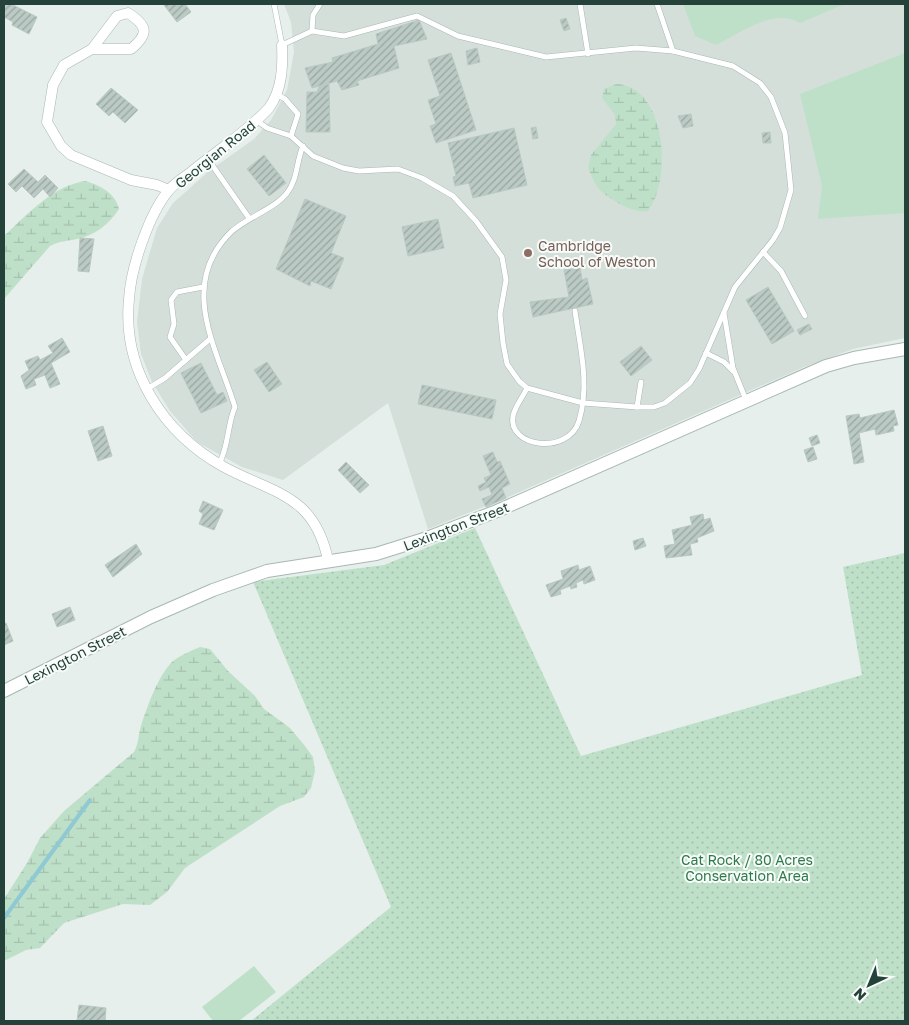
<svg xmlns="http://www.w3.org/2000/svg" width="909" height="1025" font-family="'Golos Text',sans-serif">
<defs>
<pattern id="wetland-marsh" width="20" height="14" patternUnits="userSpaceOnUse" patternTransform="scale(1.25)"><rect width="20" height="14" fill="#bfe0c8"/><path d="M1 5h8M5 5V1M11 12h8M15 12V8" fill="none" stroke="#a4c1ad"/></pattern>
<pattern id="park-dots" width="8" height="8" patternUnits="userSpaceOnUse" patternTransform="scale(1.25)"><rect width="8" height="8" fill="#bfe0c8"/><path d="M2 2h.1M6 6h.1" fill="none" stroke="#a4c1ad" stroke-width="1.8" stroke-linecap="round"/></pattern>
<pattern id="building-hatch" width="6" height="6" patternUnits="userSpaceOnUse" patternTransform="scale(1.25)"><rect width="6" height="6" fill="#bbcac4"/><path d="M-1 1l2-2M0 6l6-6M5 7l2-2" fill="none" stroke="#98a6a0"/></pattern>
</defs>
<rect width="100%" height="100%" fill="#e6efeb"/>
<polygon fill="#d4dfda" points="284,4 905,4 905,338 853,349 804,367 506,498 428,529 388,403 283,480 242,467 197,442 170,411 152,382 141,354 137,322 142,279 157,228 173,203 209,171 254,139 271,120 287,90 294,52 291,22"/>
<g fill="url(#wetland-marsh)">
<path d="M616,84C666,85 673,180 648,211C634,214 613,201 602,192C595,187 592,176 588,168L591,155L616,124L615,115L602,98L604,89Z"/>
<path d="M86,181C100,186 115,192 119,209C109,224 96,235 77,239C67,241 60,241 50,246L4,299V236C27,215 53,185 86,181Z"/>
<path d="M200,647L210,649L228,671L255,696L264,709L290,728L305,746L313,757L315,771L311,788L304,797L280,806L185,868L167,892L150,905L123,904L64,923L40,948L26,950L4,961V899L27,863L40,838L64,811L134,752C139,743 138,735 141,726C147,707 158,676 172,662C180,655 191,651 200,647Z"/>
</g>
<polygon fill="url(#park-dots)" points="475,528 581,756 862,675 843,567 905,553 905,1021 251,1021 391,907 253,582 384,565"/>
<g fill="#bfe0c8">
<path d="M683,4H845L800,23C775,7 740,33 716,45L695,36Z"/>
<polygon points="905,53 905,213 818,219 822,186 800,94"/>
<polygon points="254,966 276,992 239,1021 213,1021 202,1007"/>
</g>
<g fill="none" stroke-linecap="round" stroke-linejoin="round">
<polyline stroke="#8ec9d4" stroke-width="4" points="4,918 90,800"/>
</g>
<g fill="url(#building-hatch)" stroke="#b8c9c2">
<polygon points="4,4 11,4 37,17 29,34 12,25 13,22 4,17"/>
<polygon points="166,4 185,4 191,12 177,22 164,5"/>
<polygon points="566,18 570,29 564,31 560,20"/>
<polygon points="419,20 427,39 394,46 399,68 357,81 359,85 342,90 337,81 312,88 305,68 333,62 332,58 378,44 376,34"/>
<polygon points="477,48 480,62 468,65 466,51"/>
<polygon points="451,53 476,130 436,143 430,126 436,124 428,100 440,96 428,60"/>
<polygon points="329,84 330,132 306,132 307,92 317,92 319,87"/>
<polygon points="111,88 138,110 125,123 113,112 109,116 96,104"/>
<polygon points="691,114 693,126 683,128 678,116"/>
<polygon points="536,127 538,138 533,139 531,128"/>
<polygon points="514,128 527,185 473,198 469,183 455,186 453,177 456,176 448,143"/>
<polygon points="770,132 771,143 763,143 762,133"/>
<polygon points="264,155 286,183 269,196 247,169"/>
<polygon points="24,169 38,182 45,175 58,188 50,197 43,189 34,198 22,186 16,192 8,184"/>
<polygon points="305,199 346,216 331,253 344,258 331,289 311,281 310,286 276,269"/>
<polygon points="438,219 444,248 408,256 402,227"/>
<polygon points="80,238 94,239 89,272 78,271"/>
<polygon points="580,268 582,280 587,278 593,304 533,317 530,302 569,297 564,270"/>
<polygon points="768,287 794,331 772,344 746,300"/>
<polygon points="809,324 812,329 800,335 797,330"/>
<polygon points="62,338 70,352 51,363 60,384 50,388 45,375 34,379 36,385 26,389 21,376 29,370 25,361 38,356 40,360 53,353 48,346"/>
<polygon points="641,346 652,360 631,376 620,362"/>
<polygon points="267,362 282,384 269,392 254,370"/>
<polygon points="201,363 217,395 223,392 227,401 201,413 181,373"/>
<polygon points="422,385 496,400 492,419 418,404"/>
<polygon points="894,410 898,425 893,426 894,431 876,435 875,429 859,433 864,462 854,464 846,416 859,414 860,418"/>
<polygon points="103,426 112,456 98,461 88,431"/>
<polygon points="817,435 820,443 812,446 809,438"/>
<polygon points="813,447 817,459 808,462 804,450"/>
<polygon points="493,452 497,462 500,461 510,484 502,488 506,498 486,507 482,499 492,495 489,487 480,491 478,486 486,482 484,478 491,475 483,456"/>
<polygon points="346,462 369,485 360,493 338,470"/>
<polygon points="203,501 223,510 214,530 199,524 203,514 199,511"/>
<polygon points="703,514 704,520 710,518 714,531 697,538 698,542 690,544 692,555 666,558 664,546 675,544 672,530 692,525 690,517"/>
<polygon points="643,538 646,546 635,550 633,541"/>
<polygon points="136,544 142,554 113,577 105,565"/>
<polygon points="578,565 579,570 590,566 595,580 584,584 583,580 576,583 577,587 571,589 570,586 560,590 561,594 551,597 546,585 563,579 561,571"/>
<polygon points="70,607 75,620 57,627 52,614"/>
<polygon points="4,623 6,623 13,641 4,645"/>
<polygon points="79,1005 106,1008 105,1021 77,1021"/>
</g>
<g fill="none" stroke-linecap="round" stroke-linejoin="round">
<defs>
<g id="service">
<polyline points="274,4 282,45 312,31 344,36 417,16 458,36 546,57 636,48 673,51 733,66 760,83 771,97 785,133 791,190 780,228 773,240 735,287 699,369 690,383 665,403 654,407 637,407 641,382"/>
<polyline points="580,4 588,54"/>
<polyline points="657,4 673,51"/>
<polyline points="312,31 313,15 320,4"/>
<polyline points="278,95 285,99 298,114 291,136 313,156 343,168 359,171 398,169 422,178 453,196 476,221 502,257 506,280 500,314 503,343 507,364 519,381 527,388 583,403 637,407"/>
<polyline points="256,120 267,128 291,136"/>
<polyline points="208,159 249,218"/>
<polyline points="763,252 781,271 805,316"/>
<polyline points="724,313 733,368 746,400"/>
<polyline points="706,353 724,362 733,371"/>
<polyline points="186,360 170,337 174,324 171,300 177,292 203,287"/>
<path d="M527,388C523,397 515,406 513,416C507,447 568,456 579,421C590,385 580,347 575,311"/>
<polyline points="147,389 165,378 210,339"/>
<path d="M219,464C229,446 227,425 235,407C217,349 177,285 231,232C246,218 276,208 287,193C298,179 296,162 303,146"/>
</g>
<g id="minor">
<path d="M282,45C283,67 282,90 269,108C247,132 215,152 190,173C183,178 175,183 169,190C149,214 131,267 129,299C122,370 163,433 224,467C274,494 314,494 328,560"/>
<path d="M92,49H131C149,34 148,26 128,13L117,16L92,49L64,65L53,85L47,122L61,146L71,155L131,180L157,185L169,190"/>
</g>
<polyline id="tertiary" points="4,691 151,617 213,590 267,571 376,554 424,539 497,511 826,366 854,358 905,349"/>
</defs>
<use href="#service" stroke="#a8b8b2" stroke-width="6"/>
<use href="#minor" stroke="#a8b8b2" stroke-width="11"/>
<use href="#tertiary" stroke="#a8b8b2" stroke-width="14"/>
<use href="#service" stroke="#fff" stroke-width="5"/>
<use href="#minor" stroke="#fff" stroke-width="10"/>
<use href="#tertiary" stroke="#fff" stroke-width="12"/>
</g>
<circle fill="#8d6e63" stroke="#f7fbf9" stroke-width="2" cx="528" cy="253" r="5"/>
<g text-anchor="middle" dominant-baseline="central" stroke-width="4" stroke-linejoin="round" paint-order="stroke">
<g font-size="14" fill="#24423a" stroke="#f7fbf9">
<text transform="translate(215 154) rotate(-39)">Georgian Road</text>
<text transform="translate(456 526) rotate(-21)">Lexington Street</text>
<text transform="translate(75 655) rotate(-27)">Lexington Street</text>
</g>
<g font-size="14" fill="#785e54" stroke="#f7fbf9" text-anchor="start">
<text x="538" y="245">Cambridge<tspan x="538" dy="16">School of Weston</tspan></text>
</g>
<g font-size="14" fill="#2d7a4b" stroke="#f7fbf9">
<text x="747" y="859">Cat Rock / 80 Acres<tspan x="747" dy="16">Conservation Area</tspan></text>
</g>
</g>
<rect width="909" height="1025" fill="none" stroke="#24423a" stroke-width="10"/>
<g transform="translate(869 985) rotate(224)" stroke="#f7fbf9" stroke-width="4" paint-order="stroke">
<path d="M0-4L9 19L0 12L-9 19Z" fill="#24423a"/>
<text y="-8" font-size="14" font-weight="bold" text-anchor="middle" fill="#24423a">N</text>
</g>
</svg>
